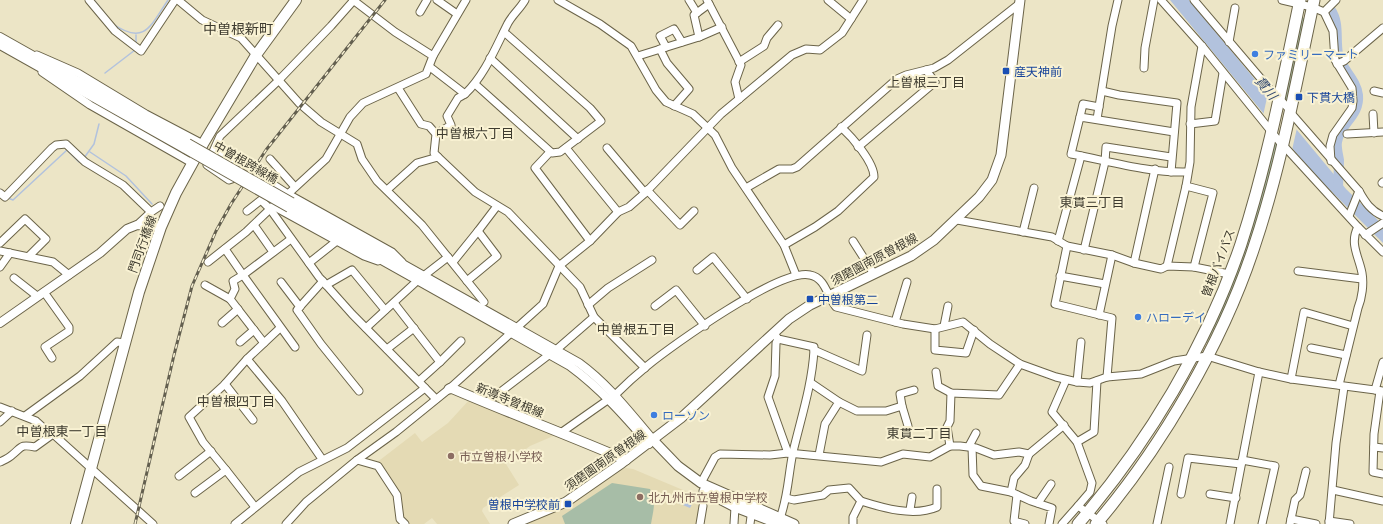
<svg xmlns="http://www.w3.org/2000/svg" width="1383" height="524" font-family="'IBM Plex Serif','Noto Sans JP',serif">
<rect width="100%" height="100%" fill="#ece5c6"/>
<g fill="#e4dab4">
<polygon points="470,399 558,434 530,446 506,464 519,485 483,508 482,511 490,524 437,524 432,518 424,524 406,524 400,504 376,463 415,433 422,442 448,423"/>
<polygon points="626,468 633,469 702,498 697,524 524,524 562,508 618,471"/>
</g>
<g fill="#a7bda7">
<polygon points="1302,17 1306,19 1289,100 1283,101"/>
<polygon points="1273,137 1279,145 1252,241 1224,314 1217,323 1207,343 1203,341"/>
<path d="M612,483L650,489C657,501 653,511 651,524H565L562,516Z"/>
</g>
<g fill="#b2c2dd">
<polygon points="1170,0 1189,0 1346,189 1383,225 1383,243 1311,171"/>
<polygon points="674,492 694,500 690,508 671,500"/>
</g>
<polygon fill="#ece5c6" points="1268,93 1297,128 1292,150 1263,116"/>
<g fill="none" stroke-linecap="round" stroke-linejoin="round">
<g stroke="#b2c2dd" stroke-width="1.5">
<polyline points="94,0 107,16"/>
<path d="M113,24C145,46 151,25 168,0"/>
<polyline points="136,43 136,35"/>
<polyline points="105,73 135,50"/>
<polyline points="90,152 126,176 152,204"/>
<polyline points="84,158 94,144 99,124"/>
<polyline points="8,198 13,200 67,150 79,162 81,160"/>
</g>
<path stroke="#b2c2dd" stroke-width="10" d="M1330,9C1340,23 1335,38 1338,54C1341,69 1356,79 1358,95C1360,116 1340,123 1337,142C1336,147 1338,154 1339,160C1339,170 1338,181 1338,191"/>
<defs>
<g id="minor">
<polyline points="89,0 115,31 141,51 175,0"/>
<polyline points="178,0 202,20 241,38 299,103 321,122 357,144 362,159 377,181 422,225 484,302"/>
<polyline points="353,0 395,32 433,56 426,74 363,103 350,117 326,159 288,194 270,209 319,277 352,314 425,388"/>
<polyline points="437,0 457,14"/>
<polyline points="558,0 600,24 631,46 656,90 666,102 693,114 715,135 732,168 784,245 796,275"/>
<polyline points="689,0 697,13"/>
<polyline points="707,0 741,65 735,82 739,99"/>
<polyline points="828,0 851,19"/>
<polyline points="1161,0 1202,46 1283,146"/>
<polyline points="1194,0 1268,87 1290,110"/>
<polyline points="1282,0 1312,7 1324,12 1333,31 1335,60 1352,88 1353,101 1352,108 1333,135 1330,146 1331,161"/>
<polyline points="420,12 427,0"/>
<polyline points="1324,12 1336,0"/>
<polyline points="699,37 694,15 709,4"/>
<polyline points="1229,42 1235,8"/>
<polyline points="666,47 660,36 674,29 682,42"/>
<polyline points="660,49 667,63 689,89 674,106"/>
<polyline points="37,55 78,73 146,114 203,144"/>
<polyline points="433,56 466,0"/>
<polyline points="638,56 699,37 722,27"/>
<polyline points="490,58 578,139"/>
<polyline points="739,62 764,46 767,38 778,25"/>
<polyline points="1337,64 1344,61 1383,28"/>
<path d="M430,67L465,94C484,76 495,49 507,25C511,16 520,9 525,0"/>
<polyline points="1144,68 1145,48 1154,0"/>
<polyline points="42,72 90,105 192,163"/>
<polyline points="475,84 552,153 560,152 601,121 590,108 504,32"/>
<polyline points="398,88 421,124 429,126 436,134 434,153 438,157"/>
<polyline points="1102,91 1119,95 1177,103 1171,172"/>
<polyline points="1374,91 1383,93"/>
<path d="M1290,112L1359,191C1365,202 1371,211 1383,216"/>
<polyline points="1373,114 1374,133"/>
<polyline points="1080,117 1083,104 1099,107"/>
<polyline points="1097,119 1112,26 1118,0"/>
<polyline points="1190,124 1215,121 1223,73"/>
<path d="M1174,132L1080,117L1071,154C1109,161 1148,173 1187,172"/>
<polyline points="436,134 451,125 447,116 458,98 465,94"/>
<polyline points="1347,134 1383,132"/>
<polyline points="1283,145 1358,227"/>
<polyline points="858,147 935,82 926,70"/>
<polyline points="566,148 618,212"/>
<polyline points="607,148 645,193"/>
<polyline points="214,150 238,164 239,167 232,179 229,180 207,165 220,136 278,81 331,26 354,0"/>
<polyline points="550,152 535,168 590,241"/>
<polyline points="270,159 295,187"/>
<polyline points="260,176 288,194 392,252 402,262"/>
<polyline points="1382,183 1383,182"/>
<polyline points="746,188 779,169 792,169 797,167 897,79 906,75 934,68 948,60 1019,4"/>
<polyline points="387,190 417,163 438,157 475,192 508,212 580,287 594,317 645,368"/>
<polyline points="647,190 680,225 694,211"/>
<polyline points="0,193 5,197 52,148 56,145 66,144 85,162 123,185 151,212 160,206"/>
<polyline points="273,206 364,256 378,261"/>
<polyline points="1349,216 1359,191"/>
<polyline points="957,220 1052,237 1067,246 1112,255 1134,263 1161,269 1167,266 1194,267 1229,274"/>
<polyline points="137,225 151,212"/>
<polyline points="254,225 273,252"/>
<polyline points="478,231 497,206"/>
<polyline points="1023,232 1034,188"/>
<polyline points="1365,235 1383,223"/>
<polyline points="291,239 243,275 295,347"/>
<polyline points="853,241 874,274"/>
<polyline points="1058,241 1081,156"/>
<polyline points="0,243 25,219 46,239 29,256"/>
<path d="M784,245L815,227L838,211L874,177C874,162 852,137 841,127"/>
<polyline points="1067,246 1055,304 1112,318 1107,377"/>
<polyline points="225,249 243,275 233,281 235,289 230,299 264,343"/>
<polyline points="1084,250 1105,162 1106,147 1171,157"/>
<polyline points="0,251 53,262 69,275"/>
<polyline points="208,262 246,232 270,209 261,200 247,211"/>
<polyline points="453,262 478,231 497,256 467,281"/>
<polyline points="309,263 338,240"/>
<polyline points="1134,263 1155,169"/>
<polyline points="1167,266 1186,186"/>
<polyline points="0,267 10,253"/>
<polyline points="1194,267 1213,193 1186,186 1190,162 1191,107 1202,46"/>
<polyline points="697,270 713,257 747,299"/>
<polyline points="1298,271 1362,279"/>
<polyline points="1060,276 1105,284"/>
<polyline points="14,278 37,296"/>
<polyline points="323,281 297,310 321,344 359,391"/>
<polyline points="281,282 300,307"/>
<polyline points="205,285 230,299"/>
<polyline points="326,285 352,270 385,310"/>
<polyline points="44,292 69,327 69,331 45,347 52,358"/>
<polyline points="394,303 440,362 419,381"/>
<polyline points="588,305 608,288 652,260"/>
<polyline points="655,306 676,290 705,326"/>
<polyline points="1099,315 1112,255"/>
<polyline points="895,322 907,282"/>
<polyline points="222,323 238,309"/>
<polyline points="944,326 948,306"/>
<polyline points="366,328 417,281 448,257"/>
<polyline points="935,329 935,350 966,353 974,330"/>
<path d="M774,333L778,339L814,347V350C812,385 801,418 793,452C788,476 788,499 779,521"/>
<polyline points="778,339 776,343 775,376 768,397 788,453"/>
<polyline points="240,342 254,330"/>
<polyline points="1311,348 1346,355"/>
<polyline points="387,349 414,328"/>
<polyline points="556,350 594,317"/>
<polyline points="814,350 862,371 867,335"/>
<polyline points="247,359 280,328"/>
<polyline points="440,362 461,341"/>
<polyline points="936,372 938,386 951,393 999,395 1020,364"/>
<polyline points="1291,379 1304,312 1353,326"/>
<polyline points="1066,380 1052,412 1077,442 1092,483 1090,492 1078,506 1103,524"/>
<polyline points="1077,382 1081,342"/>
<polyline points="811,383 839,402 825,424 819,455"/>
<polyline points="225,384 253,420"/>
<path d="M1339,385L1358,308C1362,298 1364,284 1362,273C1359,257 1349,243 1358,227L1383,252"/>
<polyline points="1375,390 1383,362"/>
<polyline points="1380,391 1374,434 1373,472 1383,474"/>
<path d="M615,395C625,385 636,375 647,366C673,345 780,268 810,275C826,278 827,297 836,307L903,324L935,329L963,322L990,344L1020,364L1056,377L1077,382L1090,383L1107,377L1141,374L1174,361L1207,356L1259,372L1291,379L1383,391"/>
<polyline points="839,402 857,411 886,411 902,406 908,426"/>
<polyline points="486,403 550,354"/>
<polyline points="902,406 900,394 914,390"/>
<polyline points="0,407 36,421 47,431 53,434 153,524"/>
<polyline points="25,416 80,376 117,342 125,343"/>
<polyline points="0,422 12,411"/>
<polyline points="562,432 609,399"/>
<polyline points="1077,442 1094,432 1097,381"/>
<polyline points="950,446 947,427 950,421 951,393"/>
<polyline points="969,446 976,433"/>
<polyline points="972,447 973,475 981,486 1011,492 1031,501 1052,508 1049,524"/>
<polyline points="1374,447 1383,448"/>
<polyline points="357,460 378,466 397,495 400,519 405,524"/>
<polyline points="1242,460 1275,466 1262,524"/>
<path d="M0,462C4,460 9,458 12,455C22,447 20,444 35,447L53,434"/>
<polyline points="226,470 203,442 189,417 224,385 247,359 282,401 322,459"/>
<polyline points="179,476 211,451"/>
<polyline points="701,483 715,457 720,454 770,455 788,453 881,462 903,454 930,457 950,446 960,446 976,448 994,455 1019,452 1029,454 1064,425"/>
<polyline points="1333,490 1383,501"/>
<polyline points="1011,492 1014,478 1025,465 1029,454"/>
<polyline points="195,493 226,470 255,507"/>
<polyline points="1181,494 1188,458 1241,464"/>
<polyline points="1210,494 1236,498"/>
<polyline points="1017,495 1014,521 1025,524"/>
<polyline points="786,498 794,500 823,495 829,490 849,488 861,501 853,517 853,524"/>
<path d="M861,501C883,508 914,517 937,507V489"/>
<polyline points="1038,503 1051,484"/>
<polyline points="910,510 912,497"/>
<polyline points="1291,519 1295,500 1300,495 1306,471"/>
<polyline points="1329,521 1350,524"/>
<polyline points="235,524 299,472 347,448 425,388 436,399"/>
<polyline points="286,524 306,502 357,460 396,432 449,389 543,304 559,266 590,241 618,212 629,207 645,193 721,114 792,55 806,49 820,50 842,33 863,0"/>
<polyline points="700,524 703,506"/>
<polyline points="734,524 735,507"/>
<polyline points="750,524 752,509"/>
<polyline points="1062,524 1078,506"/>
<polyline points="1157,524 1169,467"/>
<polyline points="1230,524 1259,372"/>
<polyline points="1290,524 1291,519 1316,524"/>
<polyline points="1329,524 1336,443 1344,387"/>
</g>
<g id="tertiary">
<polyline points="0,37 188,143"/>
<polyline points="0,45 185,149"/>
<path d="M292,202L579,363C608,384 630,413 653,440"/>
<path d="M289,208L570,366C600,388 624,415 649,444"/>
<polyline points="0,323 100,253 127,229 137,225 161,227"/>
</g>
<g id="secondary">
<path d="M449,389L451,388C509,413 568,435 626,460"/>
<polyline points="653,440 678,466 701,483 794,524"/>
<polyline points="704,491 735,507 779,524"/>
<polyline points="513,524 566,502 622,463 681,418 789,319 810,305 911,256 934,240 979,197 992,180 1001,155 1020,0"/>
</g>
<polyline id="primary" points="76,524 139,292 161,227 176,193 203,144 256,55 296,0"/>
<g id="trunk">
<path d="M1078,524C1147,444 1207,345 1241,244C1267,164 1283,81 1300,0"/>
<path d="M1096,524C1161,448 1223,342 1254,247C1281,167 1296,83 1314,0"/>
</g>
</defs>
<use href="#minor" stroke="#6b6449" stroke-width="9"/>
<use href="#tertiary" stroke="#6b6449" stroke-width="10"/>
<use href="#secondary" stroke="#6b6449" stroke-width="11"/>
<use href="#primary" stroke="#6b6449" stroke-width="12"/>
<use href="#trunk" stroke="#6b6449" stroke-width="13"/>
<use href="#minor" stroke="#fff" stroke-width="7"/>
<use href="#tertiary" stroke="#fff" stroke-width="8"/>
<use href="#secondary" stroke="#fff" stroke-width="9"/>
<use href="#primary" stroke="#fff" stroke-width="10"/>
<use href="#trunk" stroke="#fff" stroke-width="11"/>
<defs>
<polyline id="rail" points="135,524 174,355 192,286 216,231 231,204 266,150 385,0"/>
</defs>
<use href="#rail" stroke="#635f4f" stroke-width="3"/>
<use href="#rail" stroke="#f9f2d3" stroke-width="1.5" stroke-dasharray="4.5" stroke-linecap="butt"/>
<defs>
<g id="tertiary-bridge">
<polyline points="188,143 292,202"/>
<polyline points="185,149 289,208"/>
</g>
</defs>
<use href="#tertiary-bridge" stroke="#6b6449" stroke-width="10" stroke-linecap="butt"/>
<use href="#tertiary-bridge" stroke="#fff" stroke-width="8"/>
</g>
<g fill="#3f7fe0" stroke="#f9f2d3" stroke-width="1.5">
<circle cx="1255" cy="54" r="4"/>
<circle cx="1138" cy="317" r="4"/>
<circle cx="654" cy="415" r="4"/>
</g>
<g fill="#1a4fb4" stroke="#f9f2d3" stroke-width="1.5">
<rect x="1002" y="67" width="8" height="8" rx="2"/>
<rect x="1295" y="93" width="8" height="8" rx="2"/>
<rect x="806" y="295" width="8" height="8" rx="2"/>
<rect x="564" y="500" width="8" height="8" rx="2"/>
</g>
<g fill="#8d6e63" stroke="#f9f2d3" stroke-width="1.5">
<circle cx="451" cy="456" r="4"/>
<circle cx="640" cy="497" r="4"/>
</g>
<g text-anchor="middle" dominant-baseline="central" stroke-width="4" stroke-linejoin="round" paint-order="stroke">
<g font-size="12" fill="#366cbe" stroke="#f9f2d3" text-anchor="start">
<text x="1263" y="54">ファミリーマート</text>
<text x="1146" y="317">ハローデイ</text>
<text x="662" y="415">ローソン</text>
</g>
<g font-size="12" fill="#164399" stroke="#f9f2d3" text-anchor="start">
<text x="1014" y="71">産天神前</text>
<text x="1307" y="97">下貫大橋</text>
<text x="818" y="299">中曽根第二</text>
<text x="560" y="504" text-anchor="end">曽根中学校前</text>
</g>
<g font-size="12" fill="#3e3b2f" stroke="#f9f2d3">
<text transform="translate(246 162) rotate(30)">中曽根跨線橋</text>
<text transform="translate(142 244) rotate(-70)">門司行橋線</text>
<text transform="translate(874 259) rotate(-28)">須磨園南原曽根線</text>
<text transform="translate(1218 263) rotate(-69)">曽根バイパス</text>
<text transform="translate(510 400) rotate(22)">新導寺曽根線</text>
<text transform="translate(605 460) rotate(-35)">須磨園南原曽根線</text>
</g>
<g font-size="12" fill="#785e54" stroke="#f9f2d3" text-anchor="start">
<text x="459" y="456">市立曽根小学校</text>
<text x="648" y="497">北九州市立曽根中学校</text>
</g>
<g font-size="13" fill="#3e3b2f" stroke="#f9f2d3">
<text x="926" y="82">上曽根三丁目</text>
<text x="475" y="133">中曽根六丁目</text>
<text x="1092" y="202">東貫三丁目</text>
<text x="636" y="329">中曽根五丁目</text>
<text x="236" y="401">中曽根四丁目</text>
<text x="62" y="431">中曽根東一丁目</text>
<text x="919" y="433">東貫二丁目</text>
</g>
<g font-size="13" font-style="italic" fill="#334a71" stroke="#f9f2d3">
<text transform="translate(1266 88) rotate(50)">貫川</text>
</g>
<g font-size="14" fill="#3e3b2f" stroke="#f9f2d3">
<text x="238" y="29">中曽根新町</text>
</g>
</g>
</svg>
